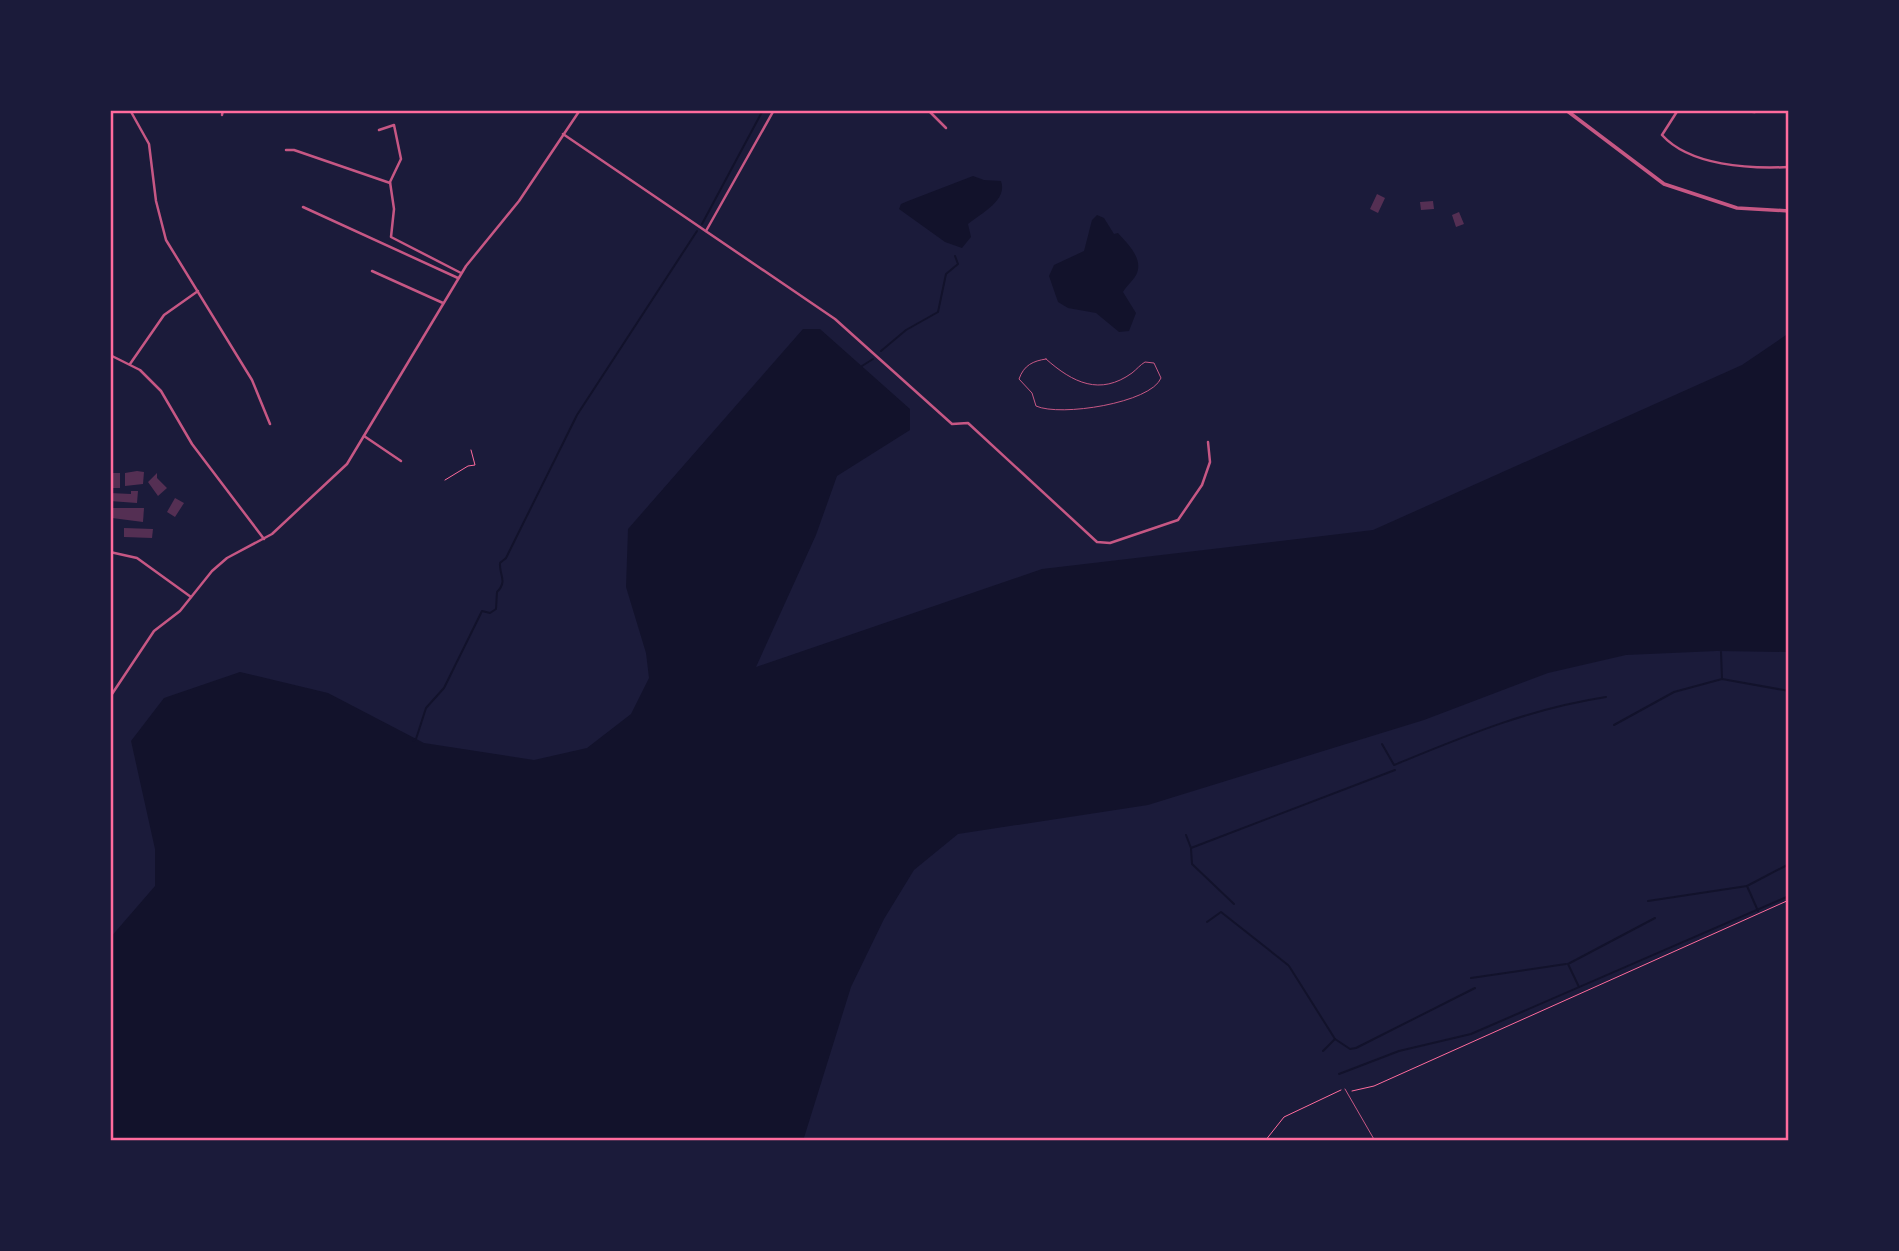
<svg xmlns="http://www.w3.org/2000/svg" width="1899" height="1251" font-family="Helvetica,sans-serif">
<rect width="100%" height="100%" fill="#1b1b3a"/>
<g fill="#12122b">
<path d="M973,176L984,180L1001,181C1008,200 982,213 968,224L971,237L962,248L945,242L899,209L901,204L908,201Z"/>
<path d="M1097,215L1104,218L1114,234L1118,233C1127,243 1143,258 1137,273C1135,279 1127,285 1123,292L1136,313L1129,331L1119,332L1096,313L1068,308L1058,302L1049,276L1054,265L1084,251L1092,220Z"/>
<polygon points="803,329 820,329 910,409 910,430 837,476 816,535 756,667 1042,569 1373,530 1742,365 1789,333 1789,652 1717,651 1626,655 1548,673 1424,720 1148,805 958,834 914,870 884,919 851,987 803,1141 110,1141 110,938 155,886 155,849 131,741 164,698 240,672 328,693 424,743 534,760 587,748 631,714 649,678 646,653 626,587 628,529"/>
</g>
<g fill="none" stroke-linecap="round" stroke-linejoin="round">
<g stroke="#12122b" stroke-width="2">
<polyline points="702,224 763,110"/>
<polyline points="881,351 906,330 938,312 946,274 958,264 955,256"/>
<polyline points="862,366 873,359"/>
<polyline points="1722,679 1789,691"/>
<polyline points="1614,725 1674,692 1722,679 1721,652"/>
<path d="M413,741L416,739L426,708L444,688L482,611L490,613L496,609L497,592C508,581 499,575 500,563L506,558L577,415L697,231"/>
<path d="M1382,744L1394,765C1465,736 1528,709 1606,697"/>
<polyline points="1186,835 1191,848 1395,770"/>
<polyline points="1191,849 1192,864 1234,904"/>
<polyline points="1648,901 1747,886"/>
<polyline points="1758,911 1747,886 1789,864"/>
<polyline points="1207,922 1221,912 1288,965"/>
<polyline points="1289,966 1335,1039"/>
<polyline points="1471,978 1566,964"/>
<polyline points="1579,987 1568,964 1655,918"/>
<polyline points="1323,1051 1335,1039 1350,1049 1356,1048 1475,988"/>
<polyline points="1339,1074 1399,1051 1471,1034 1789,896"/>
</g>
</g>
<g fill="#542f53">
<polygon points="1377,194 1385,198 1378,213 1370,209"/>
<polygon points="1433,201 1434,209 1421,210 1420,202"/>
<polygon points="1459,212 1464,224 1456,227 1452,215"/>
<polygon points="137,471 144,472 143,484 125,486 125,473"/>
<polygon points="111,473 120,473 120,488 110,488"/>
<polygon points="157,473 157,478 167,488 158,496 148,482"/>
<polygon points="131,491 138,491 137,503 110,501 110,493 131,494"/>
<polygon points="175,498 184,503 175,517 167,512"/>
<polygon points="112,508 144,508 143,522 112,518"/>
<polygon points="124,528 153,529 152,538 124,537"/>
</g>
<g fill="none" stroke-linecap="round" stroke-linejoin="round">
<g stroke="#ff6b9d" stroke-width="1">
<polyline points="445,480 468,466 475,465 471,450"/>
<polyline points="1352,1091 1374,1086 1789,900"/>
<polyline points="1265,1141 1284,1117 1341,1090"/>
</g>
<g stroke="#c65784" stroke-width="1">
<path d="M1046,359C1073,383 1100,396 1132,373C1137,369 1140,365 1145,362L1154,363L1161,378C1151,403 1060,417 1036,406L1032,393L1019,379C1024,365 1033,361 1046,359Z"/>
<polyline points="1345,1089 1375,1141"/>
</g>
<g stroke="#c65784" stroke-width="2.5">
<polyline points="130,110 149,144 156,201 166,240 252,380 270,424"/>
<polyline points="928,110 946,128"/>
<path d="M1678,110L1662,135C1690,166 1750,169 1789,167"/>
<polyline points="1728,110 1755,112"/>
<polyline points="222,115 223,110"/>
<polyline points="379,130 394,125 401,159 390,182 394,209 391,237 461,273"/>
<polyline points="563,134 835,319 952,424 968,423 1097,542 1110,543 1178,520 1202,485 1210,462 1208,442"/>
<polyline points="286,150 294,150 390,183"/>
<polyline points="303,207 458,278"/>
<polyline points="706,231 774,110"/>
<polyline points="372,271 443,303"/>
<polyline points="110,355 140,370 161,391 192,444 264,539"/>
<polyline points="130,364 164,315 198,291"/>
<polyline points="364,436 401,461"/>
<polyline points="110,552 137,558 191,597"/>
<polyline points="110,697 154,631 180,611 212,571 227,558 272,534 347,464 466,266 519,201 580,110"/>
<polyline points="1706,1141 1713,1141"/>
</g>
<polyline stroke="#c65784" stroke-width="3.5" points="1566,110 1664,184 1737,208 1789,211"/>
</g>
<rect width="1899" height="1251" fill="none" stroke="#1b1b3a" stroke-width="224"/>
<rect x="112" y="112" width="1675" height="1027" fill="none" stroke="#ff6b9d" stroke-width="2.5"/>
</svg>
